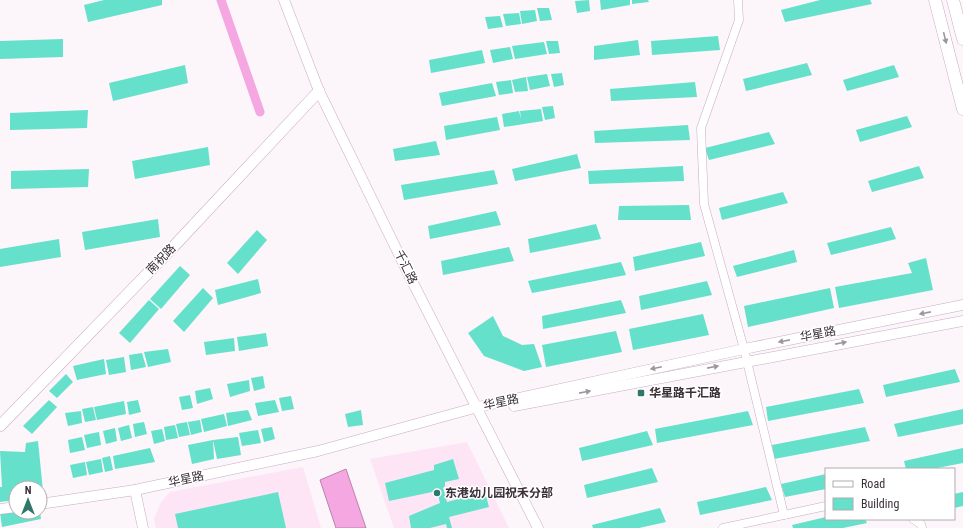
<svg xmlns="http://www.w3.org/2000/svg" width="963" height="528" font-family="'Roboto Condensed','Noto Sans SC',sans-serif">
<rect width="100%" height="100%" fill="#fcf5fa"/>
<g fill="#fde5f6">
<polygon points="467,442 509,528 394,528 370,459"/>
<polygon points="303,467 321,528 156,528 154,519 161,502 170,492"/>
</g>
<polygon fill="#f4a7e0" stroke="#bc83ae" points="346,469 366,528 336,528 320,480"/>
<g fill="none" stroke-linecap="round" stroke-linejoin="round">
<polyline stroke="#f4a7e0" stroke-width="9" points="221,0 260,112"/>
</g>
<g fill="#65e0ca">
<polygon points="104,0 162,0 162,5 88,22 84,5"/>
<polygon points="589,0 590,11 577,13 575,1"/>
<polygon points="600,0 630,0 630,5 601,10"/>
<polygon points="632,0 648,0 649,2 632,4"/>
<polygon points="820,0 870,0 872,4 785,22 781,10"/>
<polygon points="537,8 549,8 552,20 540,21"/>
<polygon points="535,10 537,21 522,24 520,11"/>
<polygon points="519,13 521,24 506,26 503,14"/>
<polygon points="500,16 503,27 488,29 485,17"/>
<polygon points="718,36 720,50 652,55 651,41"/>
<polygon points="63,39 63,57 0,59 0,41"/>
<polygon points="638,40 640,55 594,60 594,46"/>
<polygon points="546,41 558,41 560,53 549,54"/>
<polygon points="544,42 547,54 515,59 512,46"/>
<polygon points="510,47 513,59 493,63 490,50"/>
<polygon points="482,50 485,63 431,73 429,60"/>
<polygon points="807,63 812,75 746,91 743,79"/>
<polygon points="185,65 188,83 113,101 109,83"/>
<polygon points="894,65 899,77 847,91 843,80"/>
<polygon points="562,73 564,85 554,87 551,74"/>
<polygon points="547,74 550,86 530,90 527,77"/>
<polygon points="526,77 528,91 515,92 512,80"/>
<polygon points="511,80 513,93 499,95 496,82"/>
<polygon points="695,82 697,97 611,101 610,89"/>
<polygon points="492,83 496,96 442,106 439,93"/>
<polygon points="553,106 555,118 545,120 542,107"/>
<polygon points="541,109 543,121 504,127 502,114 519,111 521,119 520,111"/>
<polygon points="88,110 87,128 10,130 10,113"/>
<polygon points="907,116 912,127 860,142 856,130"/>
<polygon points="497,117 500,130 446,140 444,126"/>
<polygon points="688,125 690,140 595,143 594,131"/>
<polygon points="769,132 775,144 709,160 705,148"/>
<polygon points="436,141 440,155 395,161 393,149"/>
<polygon points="208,147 210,165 135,179 132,161"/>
<polygon points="577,154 581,168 515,181 512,169"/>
<polygon points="683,166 684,181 589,184 588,171"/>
<polygon points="919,166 924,178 872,192 868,181"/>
<polygon points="89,169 88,187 11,189 11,171"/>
<polygon points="494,170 498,184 404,200 401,185"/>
<polygon points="783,192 788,203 722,220 719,208"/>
<polygon points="689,205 691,220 618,220 619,206"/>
<polygon points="496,211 501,225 430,239 428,226"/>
<polygon points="158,219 160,237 85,250 82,232"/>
<polygon points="596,224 601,239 530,253 528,239"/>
<polygon points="891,227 896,239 831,255 827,243"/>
<polygon points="257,230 267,240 238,274 227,263"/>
<polygon points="59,239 61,257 0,267 0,249"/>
<polygon points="701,242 705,256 635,271 633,257"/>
<polygon points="509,247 514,261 443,275 441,261"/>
<polygon points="794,250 797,262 737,277 733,266"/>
<polygon points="926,258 933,290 839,308 835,287 912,273 908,263"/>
<polygon points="621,262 626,275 532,293 528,281"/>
<polygon points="180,266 190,275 161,309 150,299"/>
<polygon points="258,279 261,293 218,305 215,290"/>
<polygon points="707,281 712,295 641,310 639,296"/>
<polygon points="203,288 213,298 184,332 173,321"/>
<polygon points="830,288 834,308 748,327 744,306"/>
<polygon points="149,300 159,309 130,343 119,333"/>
<polygon points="621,300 626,313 543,329 542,316"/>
<polygon points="703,314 709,335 633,350 629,329"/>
<polygon points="493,316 503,336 522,345 534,344 542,367 524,371 484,356 468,333"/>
<polygon points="616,331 622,352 546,367 542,345"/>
<polygon points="266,333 268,346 239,351 237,337"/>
<polygon points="234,338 235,351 206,355 204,342"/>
<polygon points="168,349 171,362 148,367 144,352"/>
<polygon points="142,353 146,367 131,370 129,355"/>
<polygon points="124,357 126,372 109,375 106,360"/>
<polygon points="104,359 106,374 77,380 73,366"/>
<polygon points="955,369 960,382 886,397 883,385"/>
<polygon points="66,374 73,382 57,398 49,391"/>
<polygon points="263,376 265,388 254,391 251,378"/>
<polygon points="249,380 250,391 230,397 227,384"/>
<polygon points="210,388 213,399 197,404 195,391"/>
<polygon points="859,389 864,403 768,421 766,407"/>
<polygon points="190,395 193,408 182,410 179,397"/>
<polygon points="291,396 294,409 282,411 279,398"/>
<polygon points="49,400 57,407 32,434 23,426"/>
<polygon points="138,400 141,412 129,415 127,402"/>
<polygon points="275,400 279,412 258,416 255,403"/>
<polygon points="124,401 126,414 97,420 94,407"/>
<polygon points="93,407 96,420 85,422 82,409"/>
<polygon points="963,409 963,424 898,437 894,424"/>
<polygon points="248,410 252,420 228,426 226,413"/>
<polygon points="361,410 363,425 348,427 345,414"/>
<polygon points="81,411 82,423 68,426 65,413"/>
<polygon points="748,411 753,425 657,443 655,429"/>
<polygon points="224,414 227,426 204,432 201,419"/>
<polygon points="200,420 202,432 191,435 188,422"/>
<polygon points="144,422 147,434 135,437 133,424"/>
<polygon points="187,422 190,435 179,437 176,424"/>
<polygon points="129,425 132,438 121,441 118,428"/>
<polygon points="175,425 178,438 166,440 164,427"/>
<polygon points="272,427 275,439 264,442 261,429"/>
<polygon points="865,427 870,441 774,459 772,445"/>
<polygon points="115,428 117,441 106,444 103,431"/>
<polygon points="162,429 165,441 154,444 151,431"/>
<polygon points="258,430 261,443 242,446 239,433"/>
<polygon points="647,431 653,445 582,461 579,448"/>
<polygon points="99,432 101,445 87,448 84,435"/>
<polygon points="82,437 85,450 70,453 68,440"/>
<polygon points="238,437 241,455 217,459 213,440"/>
<polygon points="213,440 214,459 192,464 188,445"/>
<polygon points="38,441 43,491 40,491 40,488 16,488 16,500 0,502 0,487 2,487 0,451 25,452 26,443"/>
<polygon points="150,448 155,462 115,469 113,456"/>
<polygon points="963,448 963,463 932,469 906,469 904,461"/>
<polygon points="110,456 113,470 105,472 102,458"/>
<polygon points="101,459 103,472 89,475 86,462"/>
<polygon points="453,459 459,479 445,482 445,486 443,488 447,502 485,492 489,507 449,517 452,528 447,528 446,524 430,528 411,528 409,516 440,503 437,491 389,501 385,483 434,470 434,465"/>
<polygon points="85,462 87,475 73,478 70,465"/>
<polygon points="652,468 658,482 587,498 584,485"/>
<polygon points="826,474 826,489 785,497 781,484"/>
<polygon points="766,487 772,500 700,515 697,502"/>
<polygon points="278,492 286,528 178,528 175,514"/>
<polygon points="963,492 963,506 954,508 954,494"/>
<polygon points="660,508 666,522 639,528 593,528 592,525"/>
<polygon points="0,512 40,512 41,519 2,527"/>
<polygon points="826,517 826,519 865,519 867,523 843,528 793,528 792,525"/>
</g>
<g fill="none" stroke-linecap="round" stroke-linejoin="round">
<defs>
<g id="minor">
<polyline points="738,0 739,20 701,128 704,204 744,349 784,515"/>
<polyline points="913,519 921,524 922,528"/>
<polyline points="723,528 826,506"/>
</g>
<g id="tertiary">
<polyline points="284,0 319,91 411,279 538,528"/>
<polyline points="514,406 963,321"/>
<polyline points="135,490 143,528"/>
<polyline points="40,504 135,490 318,451 478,407 744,349 963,305"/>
<polyline points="0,509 16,507"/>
</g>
<polyline id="secondary" points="0,426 175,245 319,91"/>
<g id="primary">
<polyline points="935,0 963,109"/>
<polyline points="953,0 963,39"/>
</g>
</defs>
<use href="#minor" stroke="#caacc1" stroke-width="9"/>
<use href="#tertiary" stroke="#caacc1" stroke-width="11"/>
<use href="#secondary" stroke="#caacc1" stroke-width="12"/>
<use href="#primary" stroke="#caacc1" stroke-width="13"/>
<use href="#minor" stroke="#fff" stroke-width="8"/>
<use href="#tertiary" stroke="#fff" stroke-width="10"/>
<use href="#secondary" stroke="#fff" stroke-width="11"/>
<use href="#primary" stroke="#fff" stroke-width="12"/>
</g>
<defs><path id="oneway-solid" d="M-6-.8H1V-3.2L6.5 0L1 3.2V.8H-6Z"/></defs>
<g fill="#9d979c">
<use href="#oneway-solid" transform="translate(945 38) rotate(76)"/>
<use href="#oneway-solid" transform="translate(925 313) rotate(169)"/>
<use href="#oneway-solid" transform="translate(784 341) rotate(169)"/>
<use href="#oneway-solid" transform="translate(841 343) rotate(-11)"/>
<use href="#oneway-solid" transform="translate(713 367) rotate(-11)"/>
<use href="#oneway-solid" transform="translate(656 368) rotate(168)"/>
<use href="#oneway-solid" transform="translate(585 392) rotate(-11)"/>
</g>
<g fill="#31766a" stroke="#fff" stroke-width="1.5">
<rect x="637" y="389" width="8" height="8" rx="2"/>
<circle cx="437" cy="493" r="4"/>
</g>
<g text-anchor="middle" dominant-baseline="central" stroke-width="3" stroke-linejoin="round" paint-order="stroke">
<g font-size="12" fill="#3b2f38" stroke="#fff">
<text transform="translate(161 259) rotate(-46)">南祝路</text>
<text transform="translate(406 267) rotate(64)">千汇路</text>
<text transform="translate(818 334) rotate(-11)">华星路</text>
<text transform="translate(501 402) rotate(-12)">华星路</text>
<text transform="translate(186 479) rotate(-12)">华星路</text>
</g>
<g font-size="12" font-weight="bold" fill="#3b2f38" stroke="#fff" text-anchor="start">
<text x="649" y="393">华星路千汇路</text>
<text x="445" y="493">东港幼儿园祝禾分部</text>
</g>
</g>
<rect x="825" y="468" width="130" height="52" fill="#ffffff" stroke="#b1acaf"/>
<rect x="833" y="481" width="20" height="6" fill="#ffffff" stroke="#b1acaf"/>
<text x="861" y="488" font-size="12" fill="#3b2f38">Road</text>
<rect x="833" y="498" width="20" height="12" fill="#65e0ca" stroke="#b1acaf"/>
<text x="861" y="508" font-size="12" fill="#3b2f38">Building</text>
<g transform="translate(28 500)"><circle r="19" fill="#ffffff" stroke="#b1acaf"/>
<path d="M0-3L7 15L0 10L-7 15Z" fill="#31766a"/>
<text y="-6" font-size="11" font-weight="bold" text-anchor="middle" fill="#3b2f38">N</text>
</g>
</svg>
